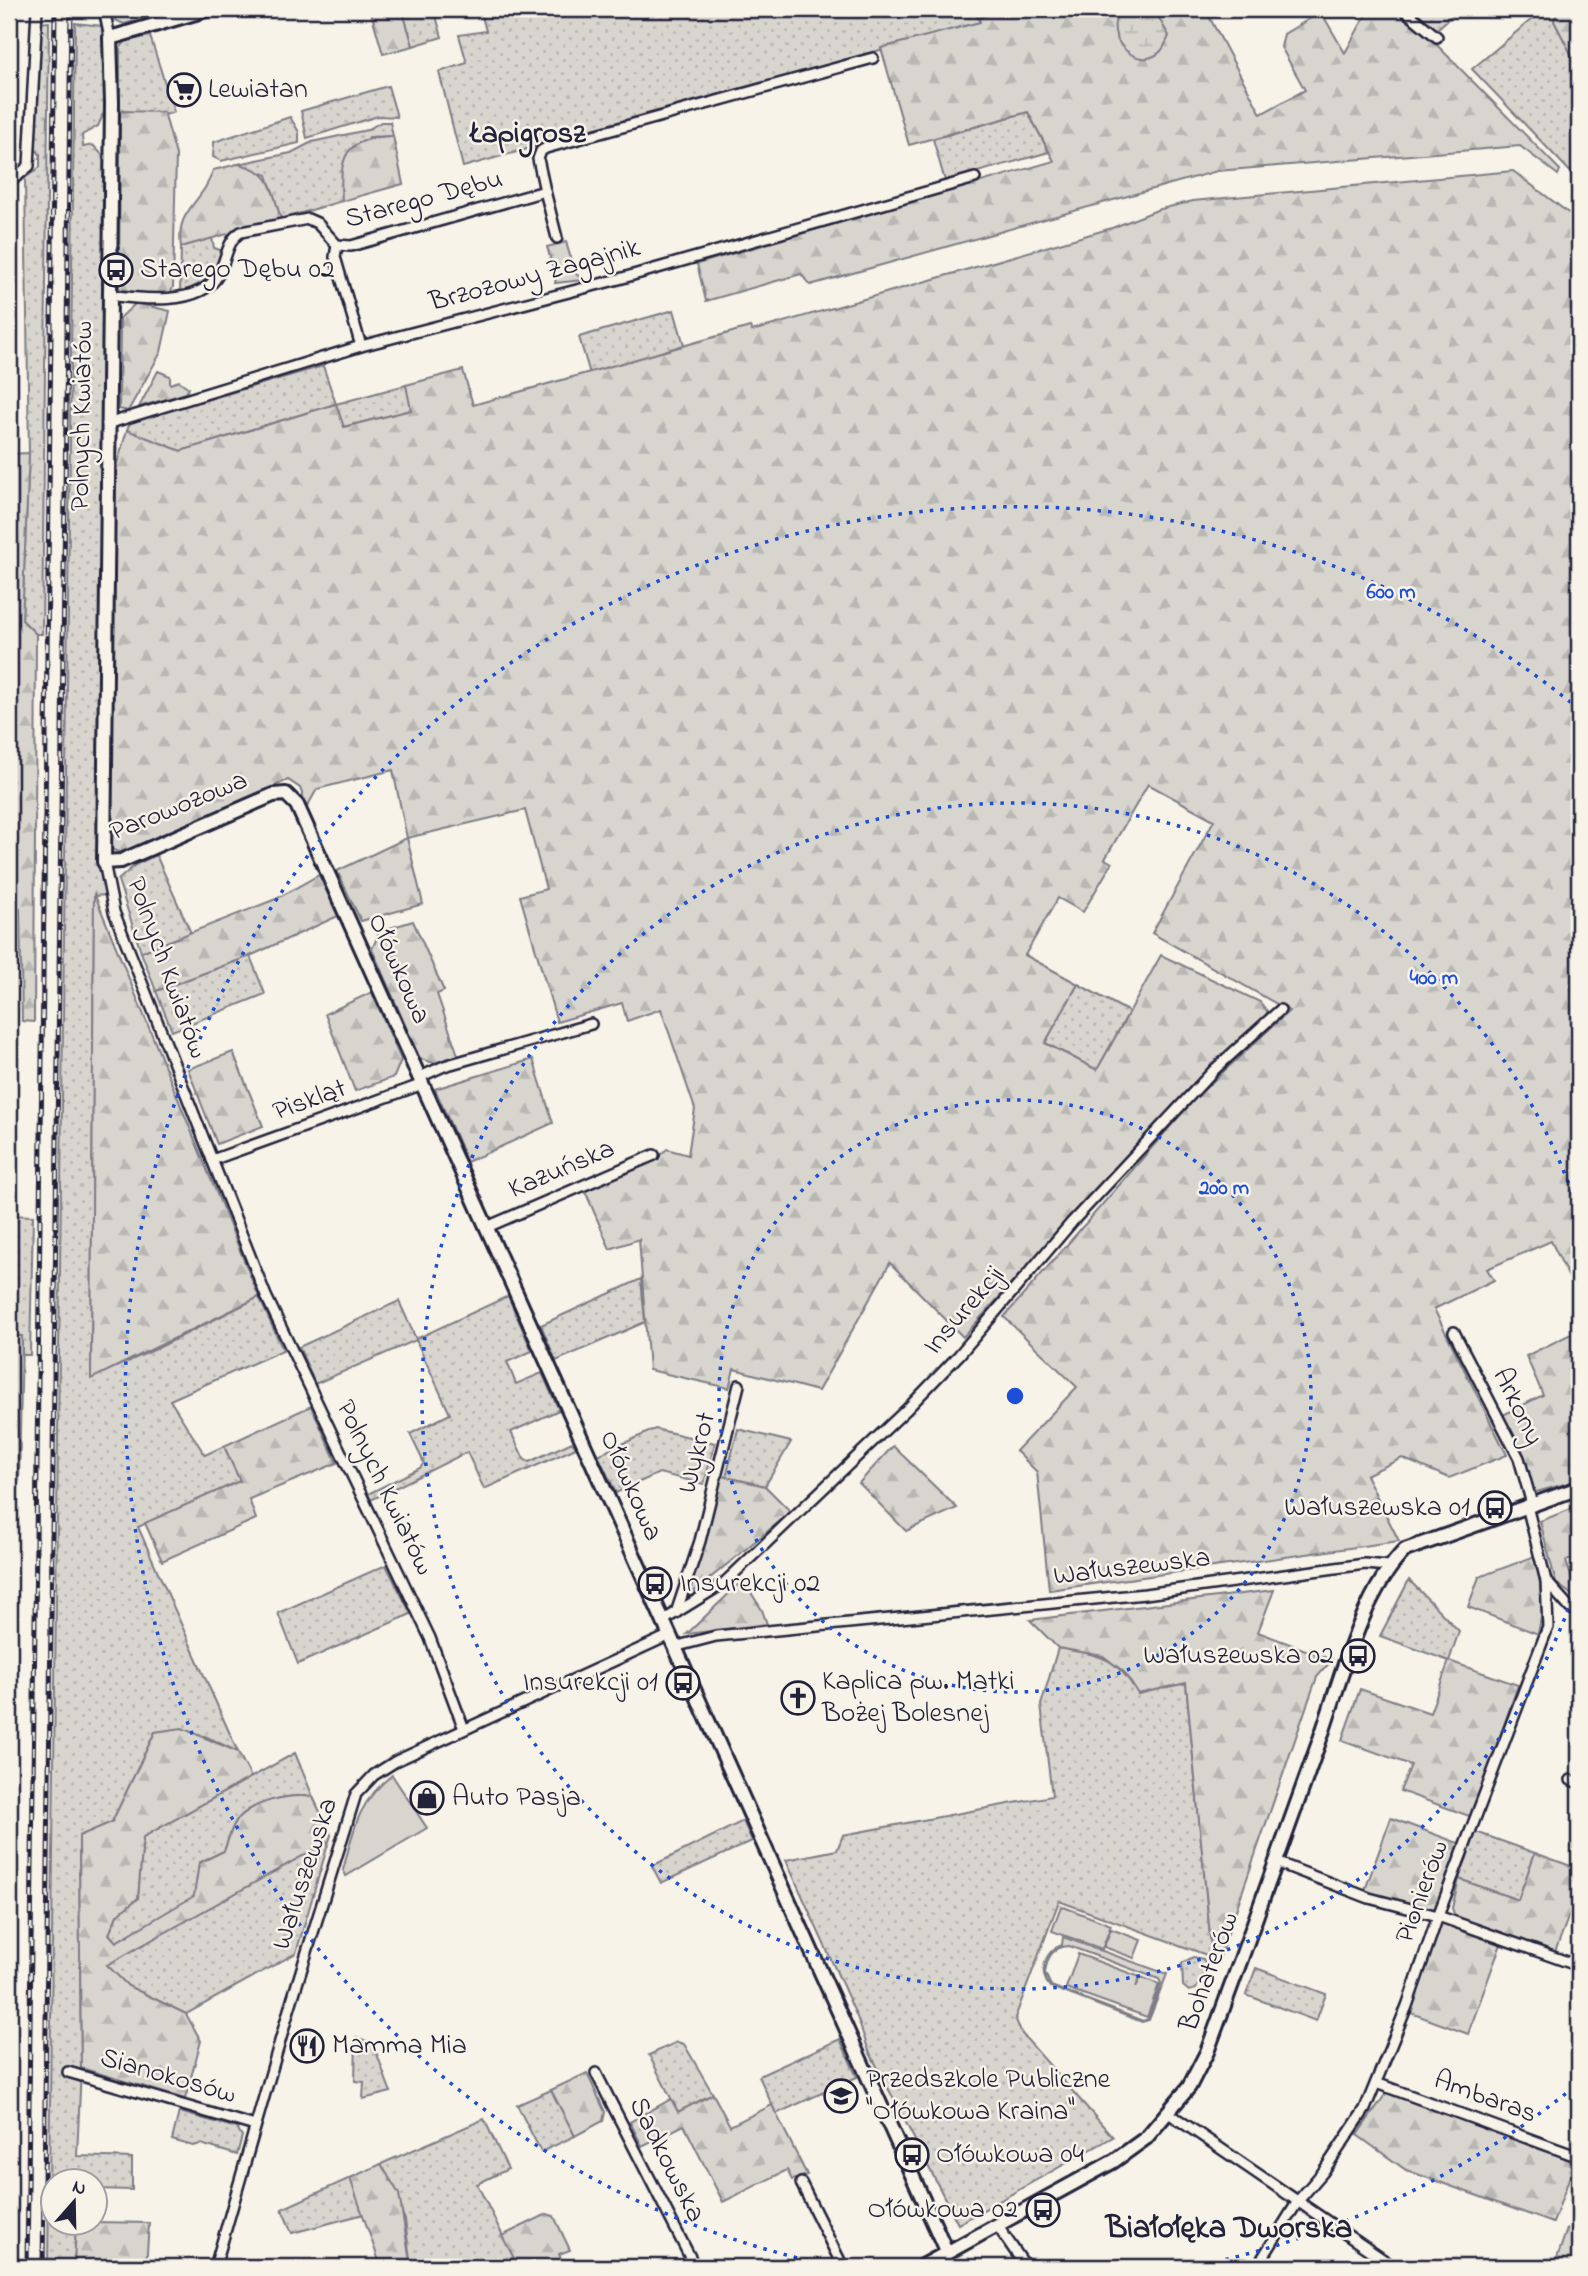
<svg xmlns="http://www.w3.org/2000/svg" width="1588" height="2276" font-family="'Indie Flower',sans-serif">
<defs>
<pattern id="grass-dots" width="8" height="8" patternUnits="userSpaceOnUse" patternTransform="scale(1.75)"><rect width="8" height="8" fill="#d8d5cf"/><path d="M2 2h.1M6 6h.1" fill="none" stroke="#b9b7b3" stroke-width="1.8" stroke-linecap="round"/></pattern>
<pattern id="forest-firs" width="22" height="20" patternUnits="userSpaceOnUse" patternTransform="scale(1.75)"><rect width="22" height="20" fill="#d8d5cf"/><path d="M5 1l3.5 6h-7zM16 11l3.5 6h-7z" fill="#b9b7b3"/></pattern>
<pattern id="wetland-marsh" width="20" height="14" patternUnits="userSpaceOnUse" patternTransform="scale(1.75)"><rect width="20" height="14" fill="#d8d5cf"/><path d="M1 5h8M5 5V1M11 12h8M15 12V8" fill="none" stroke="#b9b7b3"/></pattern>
</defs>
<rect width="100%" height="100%" fill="#f7f3e8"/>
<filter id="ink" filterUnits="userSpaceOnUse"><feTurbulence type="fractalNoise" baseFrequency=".0143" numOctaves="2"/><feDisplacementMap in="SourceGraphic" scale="14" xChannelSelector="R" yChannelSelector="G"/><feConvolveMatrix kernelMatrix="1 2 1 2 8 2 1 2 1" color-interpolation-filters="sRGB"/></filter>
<g filter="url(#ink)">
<g fill="url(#grass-dots)" stroke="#7d7c85" stroke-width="2">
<polygon points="402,9 434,9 442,37 413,46"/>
<polygon points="480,9 974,9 980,22 463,167 439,72 467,63 459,35 486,31"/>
<polygon points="1410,9 1459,9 1436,30 1428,27"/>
<polygon points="1544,9 1559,9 1554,21 1579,69 1579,181 1472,69"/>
<polygon points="49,22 42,634 36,634 22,620 29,453 25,178 40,167 40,154 35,149 39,23"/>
<polygon points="75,23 102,26 106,108 98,126 82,135 83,147 93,145 104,157 97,853 106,895 94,896 91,1378 156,1349 259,1297 283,1350 170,1400 205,1455 224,1446 240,1481 138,1527 238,1752 205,1736 155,1732 112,1822 79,1837 81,2068 77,2156 132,2158 132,2190 95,2189 94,2182 52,2182 52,2224 76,2224 74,2267 48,2267"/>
<polygon points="150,36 174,112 165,115 120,111 120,48 126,41"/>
<polygon points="388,86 397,117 378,116 307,138 301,111"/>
<polygon points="1028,112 1049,152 945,181 933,139"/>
<polygon points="290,117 299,132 299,143 221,161 213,157 214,142"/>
<polygon points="381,122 390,122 393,136 369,137 341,185 342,201 281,219 267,175 238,164 291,153 312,142 367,130"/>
<path d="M212,238L214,248L223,251C214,277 205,283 180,293L181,247Z"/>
<polygon points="674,310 684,345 590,374 579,337"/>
<polygon points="323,366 336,404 406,385 412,410 343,427 335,404 181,451 127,430 130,422"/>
<polygon points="156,855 191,933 141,952 118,880 135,865"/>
<polygon points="250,956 265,994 172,1031 156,991"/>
<polygon points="1078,984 1129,1012 1097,1070 1045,1043"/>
<polygon points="9,1215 33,1216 30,1355 22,1355 22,1337 12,1337"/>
<polygon points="641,1279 645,1322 556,1361 541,1325"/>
<polygon points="508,1296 532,1351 507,1362 516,1384 542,1373 559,1410 511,1432 524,1459 529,1462 572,1442 576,1448 484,1489 467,1452 371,1500 368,1494 420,1468 424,1463 410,1434 450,1414 416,1340 315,1384 299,1347 399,1301 416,1339"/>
<polygon points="655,1429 715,1443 704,1484 659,1473 616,1493 598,1455"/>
<polygon points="738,1429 791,1442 765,1486 726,1477"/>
<polygon points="386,1565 411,1614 298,1664 278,1613"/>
<polygon points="1409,1580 1459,1631 1449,1661 1380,1636"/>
<path d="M1058,1648C1101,1656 1113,1654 1138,1693L1186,1683L1212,1957L1059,1901L1015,2018L1022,2034L1113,2137L958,2224L869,2051L857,2017L786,1860L837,1850L843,1835L1052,1796L1041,1705Z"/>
<path d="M295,1753L313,1797C291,1793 253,1801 237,1820C231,1827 228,1842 224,1851L199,1863L195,1896L116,1942L109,1934L117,1915L138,1898L143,1837Z"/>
<polygon points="743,1821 752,1841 661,1883 652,1866"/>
<polygon points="1476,1832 1535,1853 1518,1900 1459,1879"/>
<polygon points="329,1841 296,1953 186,2014 128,1986 106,1965"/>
<polygon points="1193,1957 1203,1959 1207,1967 1196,1989 1189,1991 1183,1986 1182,1963"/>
<polygon points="1256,1968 1326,1994 1316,2021 1246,1995"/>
<path d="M356,2038L371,2042C379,2054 384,2077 391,2092L363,2099L364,2082L355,2081Z"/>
<polygon points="840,2039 857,2077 776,2114 759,2076"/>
<polygon points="677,2042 684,2044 713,2094 678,2112 649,2055"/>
<polygon points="551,2090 575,2136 541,2152 517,2105"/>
<polygon points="179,2112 237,2128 242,2136 237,2155 201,2144 193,2146 172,2140"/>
<polygon points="484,2119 508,2169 477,2184 514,2258 483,2267 411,2267 405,2220 381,2164"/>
<polygon points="350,2178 364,2214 292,2233 282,2209"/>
</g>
<g fill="url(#forest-firs)" stroke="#7d7c85" stroke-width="2">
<polygon points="111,9 177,9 124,24 115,20"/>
<polygon points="370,9 402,9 413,46 383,54"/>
<polygon points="1001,9 1205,9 1261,114 1305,90 1281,47 1284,34 1321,12 1345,53 1369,9 1395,9 1431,39 1560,170 1558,175 1520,146 1217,171 810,285 801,274 706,301 697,264 1054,161 1028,112 909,145 881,48 980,22 979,18"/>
<polygon points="1559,9 1579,9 1579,69 1554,21"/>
<polygon points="120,111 164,112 176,155 173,287 170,294 145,295 119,289"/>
<path d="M393,136L403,184L342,201C339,156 344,138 393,136Z"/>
<path d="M238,164C273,171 271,188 281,219L181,247C175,209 203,204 213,170Z"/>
<polygon points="1513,171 1579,221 1579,1298 1551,1241 1487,1269 1494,1280 1434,1309 1507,1455 1449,1478 1402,1458 1366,1475 1399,1541 1049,1590 1037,1472 1016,1451 1077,1387 1004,1317 1196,1097 1289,1011 1152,933 1214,820 1148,784 1105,859 1112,863 1083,912 1058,898 1025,955 1078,984 1045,1043 1097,1070 1161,955 1260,1002 1267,1011 1266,1020 1193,1084 963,1337 890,1263 818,1391 734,1369 729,1388 649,1370 639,1239 610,1249 585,1191 653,1161 667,1149 688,1155 695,1109 661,1009 627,1021 622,1003 557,1022 520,896 546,889 525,810 407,838 423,904 361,921 337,871 407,838 393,770 317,789 307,807 300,788 288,780 121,853 111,849 110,512 115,471 127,430 181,451 336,404 344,427 411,410 406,385 463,370 473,405 750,327 752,331 1112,228 1157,210 1193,201"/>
<polygon points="566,242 575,273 583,280 555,283 556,278 547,247"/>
<polygon points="136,303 170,311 161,352 128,411 119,409 120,318"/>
<polygon points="158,371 170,376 170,384 179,381 189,388 186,393 139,407"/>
<polygon points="29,453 22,620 36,634 34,1022 22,1021 20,909 9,909 9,454"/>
<polygon points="319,875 338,916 250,956 156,991 141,952 276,899"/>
<polygon points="94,893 259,1297 91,1379"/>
<polygon points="413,921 444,991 437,994 458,1055 434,1063 420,1059 372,949 380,931"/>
<polygon points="372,992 401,1060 394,1077 355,1091 325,1014"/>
<polygon points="233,1052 263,1126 217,1144 188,1069"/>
<polygon points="533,1059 553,1123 467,1162 435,1089"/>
<polygon points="9,1305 12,1311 12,1336 22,1336 19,1481 9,1481"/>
<polygon points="1579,1330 1579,1480 1533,1493 1503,1415 1543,1395 1526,1356"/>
<polygon points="311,1406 337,1463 249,1499 256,1519 162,1561 145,1523 240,1481 224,1446"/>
<polygon points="893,1446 957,1508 906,1531 859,1483"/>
<polygon points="718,1475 765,1486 791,1512 687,1597"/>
<polygon points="1579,1506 1579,1556 1566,1561 1579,1600 1556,1583 1540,1521"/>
<polygon points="1538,1555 1542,1613 1538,1634 1468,1607 1479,1577"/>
<polygon points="743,1580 762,1610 767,1624 687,1634"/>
<polygon points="1274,1590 1258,1632 1332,1660 1317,1677 1307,1705 1219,1959 1212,1957 1186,1683 1138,1694 1124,1672 1103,1656 1058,1648 1030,1620"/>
<polygon points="1449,1661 1518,1685 1472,1817 1400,1791 1411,1765 1342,1740 1360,1689 1430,1713"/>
<path d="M182,1728L238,1752L251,1777L143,1837L138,1898L117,1915L109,1934L116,1942L194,1896L199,1863L224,1851C228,1842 231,1827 237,1820C253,1801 291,1793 313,1797L331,1835L329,1841L107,1965L128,1986L186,2014L201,2041L185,2099L81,2068L79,1836L112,1822L155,1732Z"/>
<polygon points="1391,1818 1461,1844 1436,1911 1385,1900 1364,1893"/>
<polygon points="1535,1853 1579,1869 1579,1889 1555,1952 1455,1917 1452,1908 1459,1879 1518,1900"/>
<polygon points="1441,1922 1501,1944 1468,2034 1408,2012"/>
<polygon points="587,2073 605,2112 603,2121 575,2136 551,2090"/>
<polygon points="1387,2092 1576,2159 1553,2223 1406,2170 1357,2135"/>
<polygon points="713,2094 730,2126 772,2105 807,2175 792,2180 787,2170 723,2202 684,2125 642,2146 630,2122 671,2099 678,2112"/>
<polygon points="381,2164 399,2194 411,2267 381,2267 350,2178"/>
<polygon points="547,2214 554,2216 570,2250 559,2254 565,2267 508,2267 505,2261 514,2258 502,2236"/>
<polygon points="95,2222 149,2223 146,2267 74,2267 76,2224"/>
<polygon points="1567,2229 1579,2233 1579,2267 1554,2267"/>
</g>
<path fill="url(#wetland-marsh)" stroke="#7d7c85" stroke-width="2" d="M1121,9H1154L1169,36C1167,40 1164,48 1161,51C1139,74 1099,37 1121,9Z"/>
<g fill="#d8d5cf" stroke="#7d7c85" stroke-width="2" fill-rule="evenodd">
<path d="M392,1775L427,1828L346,1876L343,1870C354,1829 357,1803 392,1775Z"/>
<polygon points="1061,1906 1111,1925 1102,1949 1052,1931"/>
<polygon points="1111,1929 1141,1940 1134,1958 1104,1947"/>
<path d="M1063,1937L1167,1974L1149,2020L1142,2022L1050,1987C1038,1973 1044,1951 1062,1945ZM1069,1946L1159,1979L1161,1983L1148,2019L1143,2021L1051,1986L1045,1973C1047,1958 1052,1947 1069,1946Z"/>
<polygon points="1078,1954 1140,1977 1136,1987 1141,1977 1159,1984 1147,2017 1066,1988"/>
</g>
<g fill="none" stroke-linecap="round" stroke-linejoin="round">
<defs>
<g id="street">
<polyline points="104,9 110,38"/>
<polyline points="1403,9 1437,37"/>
<polyline points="9,183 29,166 37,9"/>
<polyline points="545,191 557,238"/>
<polyline points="337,245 335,257 361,346"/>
<path d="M109,295C139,299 200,307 218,275C227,260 226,241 241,232L308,219L317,223L337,245L351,246L545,191L538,159L541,151L546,148L873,58"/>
<polyline points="107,424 361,346 619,279 975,178"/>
<polyline points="104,862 114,912 266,1296 430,1638 464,1729"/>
<polyline points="420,1077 444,1066 591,1024"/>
<polyline points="212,1160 423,1084"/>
<polyline points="487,1227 654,1155"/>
<polyline points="1454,1332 1519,1458 1532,1504"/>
<polyline points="1546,1581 1570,1608 1579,1612"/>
<polyline points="676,1613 700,1541 739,1385"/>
<polyline points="664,1620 724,1583 907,1409 959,1355 1072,1222 1214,1070 1280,1010"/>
<polyline points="674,1647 716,1636 1145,1594 1365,1564 1389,1566"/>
<polyline points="1571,1780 1579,1783"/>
<polyline points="1276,1862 1369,1898 1438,1916 1579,1966"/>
<polyline points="68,2072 255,2126"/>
<polyline points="596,2073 695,2267"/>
<polyline points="1376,2083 1579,2157"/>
<polyline points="1170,2114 1394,2267"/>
<polyline points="801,2183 843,2267"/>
<polyline points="997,2225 1026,2267"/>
<polyline points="215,2267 289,2010 356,1794 374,1775 396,1761 670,1635"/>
<polyline points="1257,2267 1298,2201 1323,2172 1365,2109 1407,2006 1438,1916 1548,1627 1546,1581 1527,1506"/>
</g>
<g id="secondary">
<polyline points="209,9 110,38 112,103 104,862 121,861 273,795 286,794 297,805 947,2253"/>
<path d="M921,2267L1114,2161L1146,2138L1189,2087L1207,2052C1245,1949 1282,1846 1319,1742C1340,1683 1361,1594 1405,1550L1579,1488"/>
</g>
</defs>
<use href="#street" stroke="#22223b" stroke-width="14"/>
<use href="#secondary" stroke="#22223b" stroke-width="18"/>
<use href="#street" stroke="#f7f3e8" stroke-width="9"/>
<use href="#secondary" stroke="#f7f3e8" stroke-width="12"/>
<defs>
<g id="rail">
<polyline points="27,2267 55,9"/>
<polyline points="43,2267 71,9"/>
</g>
</defs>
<use href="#rail" stroke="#22223b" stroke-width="5"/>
<use href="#rail" stroke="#f7f3e8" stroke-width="2.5" stroke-dasharray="8" stroke-linecap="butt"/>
</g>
</g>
<g fill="none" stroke="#1d4ed8" stroke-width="3.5" stroke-dasharray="3.5 7">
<circle cx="1015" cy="1396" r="296"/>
<path d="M1579 1579A593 593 0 1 1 1579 1213"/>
<path d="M1574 2087A889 889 0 0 1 1192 2267M838 2267A889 889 0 1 1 1574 705"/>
</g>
<defs>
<symbol id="supermarket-ring" viewBox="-11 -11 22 22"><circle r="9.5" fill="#f7f3e8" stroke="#22223b" stroke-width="1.5"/><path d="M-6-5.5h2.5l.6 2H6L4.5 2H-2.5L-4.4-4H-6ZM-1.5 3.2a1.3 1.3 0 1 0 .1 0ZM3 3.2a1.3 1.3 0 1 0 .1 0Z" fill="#22223b"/></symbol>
<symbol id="bus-ring" viewBox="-11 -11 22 22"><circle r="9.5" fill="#f7f3e8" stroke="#22223b" stroke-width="1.5"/><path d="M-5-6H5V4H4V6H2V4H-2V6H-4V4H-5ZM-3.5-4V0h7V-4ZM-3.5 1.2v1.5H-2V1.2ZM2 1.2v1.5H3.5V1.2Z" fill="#22223b"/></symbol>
<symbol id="church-ring" viewBox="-11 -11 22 22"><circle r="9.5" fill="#f7f3e8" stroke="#22223b" stroke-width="1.5"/><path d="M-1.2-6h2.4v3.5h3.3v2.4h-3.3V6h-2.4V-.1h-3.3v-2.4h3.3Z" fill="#22223b"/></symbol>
<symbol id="shop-ring" viewBox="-11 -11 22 22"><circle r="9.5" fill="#f7f3e8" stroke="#22223b" stroke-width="1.5"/><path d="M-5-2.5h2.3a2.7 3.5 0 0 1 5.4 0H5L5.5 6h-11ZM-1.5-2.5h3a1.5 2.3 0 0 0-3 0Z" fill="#22223b"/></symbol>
<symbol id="restaurant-ring" viewBox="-11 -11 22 22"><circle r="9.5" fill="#f7f3e8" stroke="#22223b" stroke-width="1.5"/><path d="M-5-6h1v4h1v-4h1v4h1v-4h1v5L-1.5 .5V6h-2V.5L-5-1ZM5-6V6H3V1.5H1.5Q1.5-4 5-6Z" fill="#22223b"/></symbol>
<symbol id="school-ring" viewBox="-11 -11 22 22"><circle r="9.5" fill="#f7f3e8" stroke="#22223b" stroke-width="1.5"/><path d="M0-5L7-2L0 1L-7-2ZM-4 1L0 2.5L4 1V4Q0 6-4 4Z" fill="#22223b"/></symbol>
</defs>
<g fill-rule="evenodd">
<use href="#supermarket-ring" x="165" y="71" width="38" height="38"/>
<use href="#bus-ring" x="97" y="251" width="38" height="38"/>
<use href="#bus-ring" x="1476" y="1489" width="38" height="38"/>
<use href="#bus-ring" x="636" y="1565" width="38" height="38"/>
<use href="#bus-ring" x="1339" y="1637" width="38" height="38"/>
<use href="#bus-ring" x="664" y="1664" width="38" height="38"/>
<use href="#church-ring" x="779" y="1679" width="38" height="38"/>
<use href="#shop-ring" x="408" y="1779" width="38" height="38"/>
<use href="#restaurant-ring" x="288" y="2027" width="38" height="38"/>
<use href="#school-ring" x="822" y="2077" width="38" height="38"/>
<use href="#bus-ring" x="893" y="2136" width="38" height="38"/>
<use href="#bus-ring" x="1024" y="2191" width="38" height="38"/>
</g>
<g text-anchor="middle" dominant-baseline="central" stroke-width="5" stroke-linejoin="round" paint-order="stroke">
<g font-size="28" fill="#22223b" stroke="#f7f3e8" text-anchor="start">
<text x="208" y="90">Lewiatan</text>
<text x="140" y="270">Starego Dębu 02</text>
<text x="1470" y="1508" text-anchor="end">Wałuszewska 01</text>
<text x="680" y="1584">Insurekcji 02</text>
<text x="1334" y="1656" text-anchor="end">Wałuszewska 02</text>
<text x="822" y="1682">Kaplica pw. Matki<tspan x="822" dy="32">Bożej Bolesnej</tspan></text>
<text x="658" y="1683" text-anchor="end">Insurekcji 01</text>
<text x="452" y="1798">Auto Pasja</text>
<text x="332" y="2046">Mamma Mia</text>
<text x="866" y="2080">Przedszkole Publiczne<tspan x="866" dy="32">"Ołówkowa Kraina"</tspan></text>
<text x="936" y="2155">Ołówkowa 04</text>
<text x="1018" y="2210" text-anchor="end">Ołówkowa 02</text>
</g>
<g font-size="28" fill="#22223b" stroke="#f7f3e8">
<text transform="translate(424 200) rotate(-15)">Starego Dębu</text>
<text transform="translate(535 276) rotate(-15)">Brzozowy Zagajnik</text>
<text transform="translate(83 416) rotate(-89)">Polnych Kwiatów</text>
<text transform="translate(179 807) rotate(-22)">Parowozowa</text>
<text transform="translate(166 968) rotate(70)">Polnych Kwiatów</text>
<text transform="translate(398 969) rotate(66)">Ołówkowa</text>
<text transform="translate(310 1101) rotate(-20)">Piskląt</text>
<text transform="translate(562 1170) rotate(-23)">Kazuńska</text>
<text transform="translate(965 1311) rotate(-49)">Insurekcji</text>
<text transform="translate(1517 1407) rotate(64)">Arkony</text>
<text transform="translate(698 1453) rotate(-76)">Wykrot</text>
<text transform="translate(630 1486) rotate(66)">Ołówkowa</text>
<text transform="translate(384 1488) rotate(64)">Polnych Kwiatów</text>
<text transform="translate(1132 1568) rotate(-7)">Wałuszewska</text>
<text transform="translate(306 1874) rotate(-72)">Wałuszewska</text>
<text transform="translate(1423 1892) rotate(-70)">Pionierów</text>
<text transform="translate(1210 1972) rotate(-70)">Bohaterów</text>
<text transform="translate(168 2077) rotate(16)">Sianokosów</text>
<text transform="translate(1485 2098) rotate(20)">Ambaras</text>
<text transform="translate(666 2160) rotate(63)">Sadkowska</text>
</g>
<g font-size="30" font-weight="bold" fill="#22223b" stroke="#f7f3e8">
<text x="528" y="135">Łapigrosz</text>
</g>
<g font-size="32" font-weight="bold" fill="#22223b" stroke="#f7f3e8">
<text x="1229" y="2229">Białołęka Dworska</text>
</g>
</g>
<circle cx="1015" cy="1396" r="10" fill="#1d4ed8" stroke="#f7f3e8" stroke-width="3.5"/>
<g font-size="21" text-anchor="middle" font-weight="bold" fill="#1d4ed8" stroke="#f7f3e8" stroke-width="5" stroke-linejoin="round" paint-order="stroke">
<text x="1391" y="598">600 m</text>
<text x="1434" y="984">400 m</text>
<text x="1224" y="1194">200 m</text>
</g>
<rect width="1588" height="2276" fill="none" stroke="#f7f3e8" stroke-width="35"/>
<rect x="18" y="18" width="1553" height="2241" fill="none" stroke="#22223b" stroke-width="2.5" filter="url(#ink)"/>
<g transform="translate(74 2202) rotate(20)"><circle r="33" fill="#f7f3e8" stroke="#a29fa3" stroke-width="2"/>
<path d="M0-5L12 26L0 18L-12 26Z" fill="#22223b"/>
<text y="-10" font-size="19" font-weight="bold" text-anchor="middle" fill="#22223b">N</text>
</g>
</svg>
